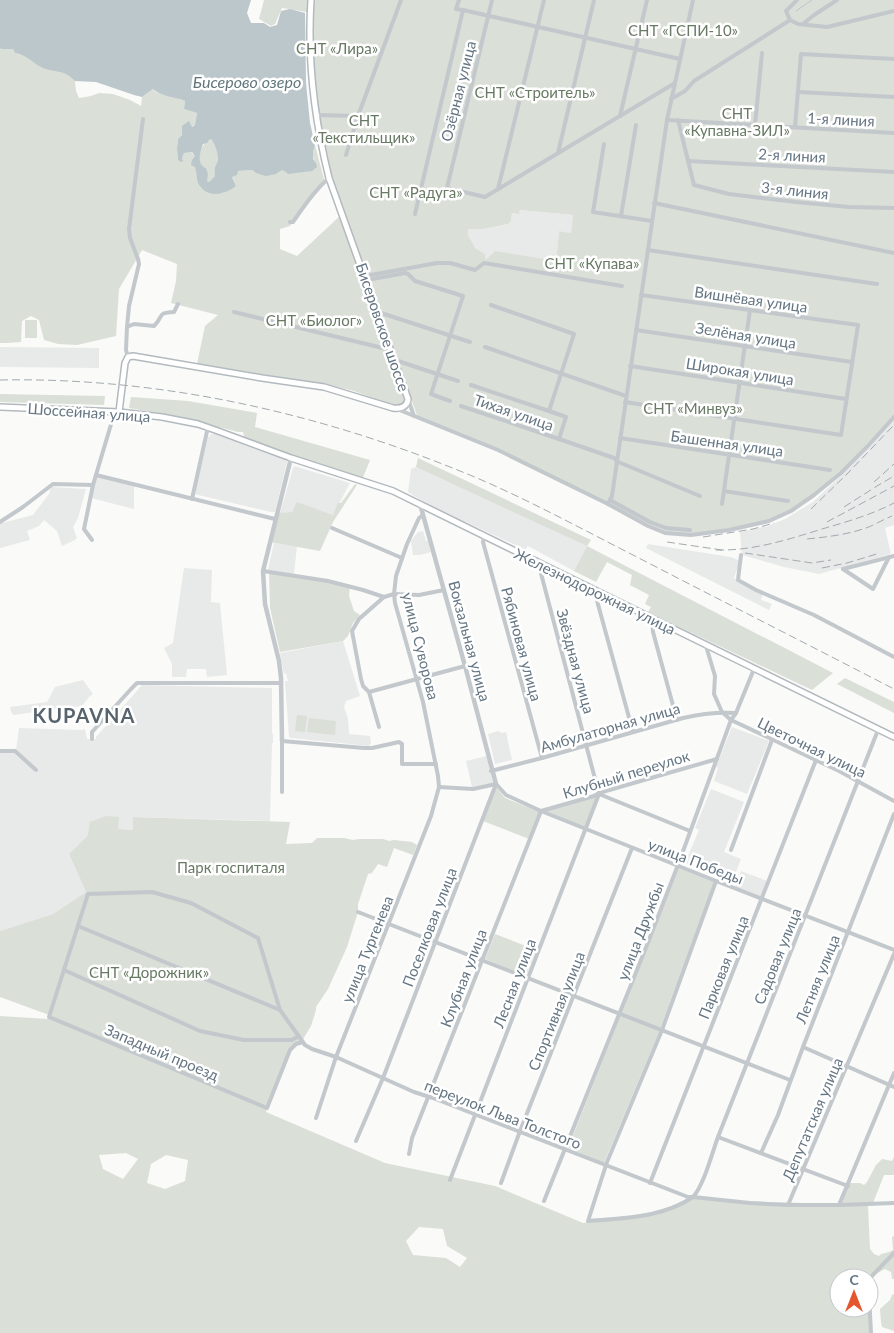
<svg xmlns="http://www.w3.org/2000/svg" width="894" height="1333" font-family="Lato,sans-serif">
<rect width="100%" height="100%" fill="#fafaf8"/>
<g fill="#e8e9e9">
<polygon points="520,210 573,215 571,233 559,231 556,261 486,260 485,254 476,249 468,235 468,229 483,229 508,224 511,221 512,213 519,214"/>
<polygon points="0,347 99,348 99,368 0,367"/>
<polygon points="894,418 894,525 885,528 891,554 819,574 784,567 742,555 740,532 768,526 785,519 813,502 865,453"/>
<polygon points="215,433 286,459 287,462 275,512 271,512 194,494 208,438 210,435"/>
<polygon points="294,466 350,483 333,515 298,503 292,512 280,513 293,468"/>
<polygon points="416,467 539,523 587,546 574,571 528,546 528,545 526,550 466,522 464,523 429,505 408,492 411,469"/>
<polygon points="96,475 134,484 134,509 91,498"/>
<polygon points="51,487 86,489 78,518 73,527 77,538 75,540 62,546 57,531 44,520 39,526 27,531 30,540 0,548 0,524 2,523 33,515 49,494"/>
<polygon points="423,531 426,541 428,541 431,552 420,555 413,555 411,541 418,532"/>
<polygon points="274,543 297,546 294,574 268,570"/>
<polygon points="648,544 731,557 740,561 734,578 763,594 761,600 772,604 769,610 646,548"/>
<polygon points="184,568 212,570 211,602 220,603 227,675 207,677 206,669 187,669 186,677 172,677 172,664 164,648 173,643"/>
<polygon points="343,641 360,696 346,701 344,707 348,719 349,734 370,736 371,743 369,746 291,738 289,737 285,681 288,681 286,673 284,674 280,653"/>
<polygon points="83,680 93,694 89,697 82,706 54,709 14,715 11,712 10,707 47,702 55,687"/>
<polygon points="142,685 272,688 272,733 273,734 273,743 272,743 270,821 134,817 133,830 118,829 118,817 88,835 69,854 86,892 53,914 0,931 0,751 16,750 19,728 82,730 85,729 87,739 96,739 96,737"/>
<polygon points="732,727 769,741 747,794 714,781 718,768 716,767"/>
<polygon points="498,731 502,733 506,732 512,760 495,764 488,734"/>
<polygon points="487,756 493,783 472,787 466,761"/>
<polygon points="711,789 744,802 724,852 741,859 732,882 685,863 699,830 695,828"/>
<polygon points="741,871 767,881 761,897 735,887"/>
</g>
<g fill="#dadfd7" fill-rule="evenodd">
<polygon points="264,0 308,0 307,12 282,8 275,24 271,26 259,19"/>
<path d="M313,0H894V417L841,473L791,511L769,521L691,535L665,533L498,450L418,418L332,177L318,115L312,63ZM520,210L573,215L571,233L559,231L556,261L495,251L486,260L485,254L476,249L468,235V229H483L508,224L511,221L512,213L519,214Z"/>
<path d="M0,48L2,49H13L15,53L27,57L42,67L70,74L75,81L76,91L79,98L91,96L99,93L113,94L130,100L141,106L142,97L153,89L156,92L185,101L184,109L197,113L195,125L191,127L182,126V135L178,139L177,148L178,160L183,161L182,158L184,153L191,152L195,156L197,182L222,193L236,186L232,176L238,171L252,170L256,173L276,174L282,170L296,173L300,172H306L316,163C311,157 313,152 315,145L325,183L290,226L280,229V249L297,256L341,215L406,399C404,406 400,406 394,406L354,391L325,384L197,364L205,326L218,315L171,303L176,281L177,264L142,250L119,289L116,336L77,345L58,344L44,340L39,320L31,316L22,321L21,342L7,343H0Z"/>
<path d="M211,139C215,144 219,152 218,159C217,167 213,166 215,176L209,182L207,181L206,168C192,163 201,143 211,139Z"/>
<rect x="25" y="320" width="12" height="18"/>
<polygon points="0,394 105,396 104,405 0,402"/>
<polygon points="131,397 188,401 257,413 255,427 370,460 362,480 245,440 243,432 238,432 176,416 129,408"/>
<polygon points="418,458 591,540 587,546 833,673 812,690 648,612 651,607 645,604 649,595 630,585 632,575 607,562 596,582 574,571 587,546 416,467"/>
<polygon points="355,484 357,485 333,522 320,551 270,542 277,513 292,512 297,502 333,515 338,503 341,503"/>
<polygon points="269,572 350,586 349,596 354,611 360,615 353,623 348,636 343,641 280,652 270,608"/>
<polygon points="845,678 894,702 894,713 837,684"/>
<polygon points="297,715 307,716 305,732 295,731"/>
<polygon points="309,718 336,721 335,735 307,732"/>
<polygon points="496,787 505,798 540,812 529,839 483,821"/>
<polygon points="595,796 596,797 586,826 584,827 546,811"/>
<path d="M106,816L119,817L118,829L133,830V817L290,822L286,844L312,843L317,838H344L353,840L359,839H383L389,841L394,840L412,842L417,845L413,855L394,848L387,867L378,864L372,873L368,874L358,904V912L347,947L328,989L316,1007V1010L311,1026L302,1041L290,1050L266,1112L385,1163L495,1186L583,1223L653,1212L682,1203L693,1196L735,1201L837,1204L847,1183H860L864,1185L867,1182L876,1165L882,1159L892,1161L894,1157V1175H884L873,1203L868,1206L870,1249L874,1254L879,1256L881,1254L889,1252L893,1250L892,1237L894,1236V1279H892L891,1272L885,1269L868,1278H839V1308H869L870,1333H0V1016L48,1019L49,1015L0,997V931L53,914L86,892L69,854L88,835L90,822ZM126,1153L138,1159L123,1179L103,1169L99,1155ZM166,1155L188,1160L185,1181L165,1189L147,1183L151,1164ZM419,1227L443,1229L447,1246L467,1258L460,1267L446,1258L413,1255L406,1241Z"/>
<polygon points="679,868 714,882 659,1032 604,1163 568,1148"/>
<polygon points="495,934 536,950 526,976 485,959"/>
<polygon points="894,1294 894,1331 882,1327 881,1322 880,1309 890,1300 892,1295"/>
</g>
<path fill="#bbc7cb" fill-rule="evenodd" d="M0,0H251L247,13L251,23H264L270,27L277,25L281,11L290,9L305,13L306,83L310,123L315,145L313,152V159L316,163L317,167L312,171L288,174L286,172L282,170L276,174L266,176L256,173L252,170L238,171L237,175L232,177L236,186C224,195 207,199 198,183C196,179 197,172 195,167L191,165L192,160L195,156L192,152L184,153L182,158L183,161L181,162L178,160L177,149L178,139L182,135V126L189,121L192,127L195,125L197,113L184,109L185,101C175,97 160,96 153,89L142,97L134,95L96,82L75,81C64,69 56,73 43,68C32,63 29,56 15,53L13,49H1L0,48ZM211,139C215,144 218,152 218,159C217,166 213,166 215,176L209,182L207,181L208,174L206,168C196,164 200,152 203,144L207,143L209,140Z"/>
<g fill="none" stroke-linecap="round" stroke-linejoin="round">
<polyline stroke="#bbc7cb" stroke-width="1" points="796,11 812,0"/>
<defs>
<g id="secondary">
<polyline points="0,407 119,412 162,417 198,424 218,431 291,458 393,491 894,737"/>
<path d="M119,412L125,363L128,357L133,356L262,378L324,387L393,408C401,409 407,407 408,399L329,178C314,118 307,61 311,0"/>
</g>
</defs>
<use href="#secondary" stroke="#b3babf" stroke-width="8"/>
<g stroke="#c3c8cc" stroke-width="4">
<polyline points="459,0 456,9 463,10"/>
<polyline points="492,0 447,188 485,197 675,83"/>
<polyline points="790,20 786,11 797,0"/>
<polyline points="803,24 814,15 837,0"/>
<polyline points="798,92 894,97"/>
<polyline points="671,99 685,91 694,81 790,20 798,24 827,27 894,11"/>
<polyline points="316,115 358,116 401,0"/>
<polyline points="620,116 647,0"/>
<polyline points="667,120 894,133"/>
<polyline points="678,120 694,185 729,194 796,202 849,207 894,208"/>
<polyline points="755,125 762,53"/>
<polyline points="795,127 801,54 894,59"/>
<polyline points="604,144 593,212 652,221"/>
<polyline points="558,153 594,0"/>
<polyline points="346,155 358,116"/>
<polyline points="688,161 894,172"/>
<polyline points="498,189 544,0"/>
<polyline points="654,203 894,253"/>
<polyline points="415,214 463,10 680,59"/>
<polyline points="621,216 636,125"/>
<path d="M290,222H293C304,206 315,190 329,178"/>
<polyline points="648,250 877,284"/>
<polyline points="365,276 437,263 450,263 475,270 484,263 622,286"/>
<polyline points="367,280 405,273 408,274 415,281 463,296 431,394 450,401"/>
<polyline points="491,305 574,334 549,411 566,417 559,439 617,459"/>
<polyline points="234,312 391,350"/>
<polyline points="378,312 470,342"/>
<polyline points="127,327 129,306 139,264 138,259 130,238 129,229 143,119"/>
<polyline points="636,330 852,362"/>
<polyline points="485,347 626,396"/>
<path d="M128,357L126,350L127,327L134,324L154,326C165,315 156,313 174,312L178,304"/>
<polyline points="395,360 458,381"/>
<polyline points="630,366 846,399"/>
<polyline points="471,385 549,411"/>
<polyline points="408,399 414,416"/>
<polyline points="625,402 841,435 858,325 641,295"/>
<polyline points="461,406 559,439"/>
<polyline points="397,409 498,450 608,504 648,526 665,533 691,535 729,530 769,521 791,511 814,495 841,473 867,447 894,417"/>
<polyline points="620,438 830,470"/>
<polyline points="616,461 700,496"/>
<polyline points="96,475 275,519"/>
<polyline points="724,491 788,501"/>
<polyline points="192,499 208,427"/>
<polyline points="610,500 650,522 666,528 690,530"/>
<polyline points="608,504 612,496 667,120 693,0"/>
<polyline points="722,504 750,310"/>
<polyline points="0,522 23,507 53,484 93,485"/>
<polyline points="332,528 402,558"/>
<polyline points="484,536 483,542 542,758"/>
<polyline points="92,540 84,529 93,485 112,421"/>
<polyline points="741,555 738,580 756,590 814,615 894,657"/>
<polyline points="538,562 599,794"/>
<polyline points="843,569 873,589 889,557"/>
<polyline points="843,569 894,556"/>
<polyline points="263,571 328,581 363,590 384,597 394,594 419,595 444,590"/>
<polyline points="597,590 596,597 633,732"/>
<polyline points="652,619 653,632 677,720"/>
<polyline points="706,646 715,676 714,694 722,712 731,720 839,771 894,801"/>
<polyline points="369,692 465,666"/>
<polyline points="379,727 369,692 363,686 361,679 352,631 359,619 384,597"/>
<polyline points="92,739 92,732 131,689 137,683 281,683"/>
<polyline points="0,751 15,751 36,770"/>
<path d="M491,771L542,758L683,718C700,714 718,712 736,713"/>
<polyline points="496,784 506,795 541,811 716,881 894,950"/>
<polyline points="439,787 473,789 496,784"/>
<polyline points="282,792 282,741 364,748 372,748 399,742 402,744 402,764 436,764"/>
<polyline points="599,794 690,831"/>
<polyline points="731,850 772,740"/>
<path d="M716,881L662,1030L607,1162L588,1221C624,1218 662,1218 693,1197L750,1203L788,1205L894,954"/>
<polyline points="358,912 790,1080"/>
<polyline points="78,926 280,1010"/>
<polyline points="64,970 200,1031 244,1040 292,1040 299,1036"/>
<path d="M303,1042L296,1044L290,1050L267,1108L49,1017L88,894L152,892L191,903L258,938L280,1010L305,1045L312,1049L336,1057L414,1092L433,1098L688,1197H693C704,1185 712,1153 718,1137L878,730"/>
<polyline points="803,1047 894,1087"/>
<polyline points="316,1118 336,1057 431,816 439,787 438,776 423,702 395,603 394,594 396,576 407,544 419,518 423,515"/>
<polyline points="718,1137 848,1186"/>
<polyline points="356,1141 383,1078 496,784"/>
<polyline points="761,1153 778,1115 803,1047 894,814"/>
<polyline points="409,1154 412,1138 541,811 594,796 599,793 717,759"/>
<polyline points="450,1180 599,794"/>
<polyline points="501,1183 520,1131 632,848"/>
<polyline points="650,1183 816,760"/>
<polyline points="544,1201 647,945 678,865 731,720 736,713 754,669"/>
<polyline points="788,1205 839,1205 894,1203"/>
<polyline points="839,1205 894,1073"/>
<polyline points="869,1279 894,1253"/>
<polyline points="869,1294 871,1333"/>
</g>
<g stroke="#c3c8cc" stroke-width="4.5">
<polyline points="420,504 465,666 496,784"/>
<polyline points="282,741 281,678 279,661 265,604 263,571 291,458"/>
</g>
<use href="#secondary" stroke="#fff" stroke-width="5"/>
<g stroke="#a2aab0" stroke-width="1" stroke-dasharray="8 4" stroke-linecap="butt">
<path d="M0,380C156,377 311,411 455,469C516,493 574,525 633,555C720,600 807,644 894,689"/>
<polyline points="874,482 894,464"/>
<polyline points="844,507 877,486 894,476"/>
<polyline points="811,509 846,475 894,425"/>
<polyline points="827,522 894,486"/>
<polyline points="703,537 753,529 774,523"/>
<path d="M807,539C826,537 845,535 863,529C873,526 882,520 892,516"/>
<polyline points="667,542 722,550"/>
<path d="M716,550C752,551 787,540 822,529C846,522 871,515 894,503"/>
<polyline points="745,553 812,563 831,560"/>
<polyline points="822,568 847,563 880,553"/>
</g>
</g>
<g text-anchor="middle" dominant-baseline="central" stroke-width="5" stroke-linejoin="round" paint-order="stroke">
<g font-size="15" fill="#687a64" stroke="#fff">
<text x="683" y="30">СНТ «ГСПИ-10»</text>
<text x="337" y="48">СНТ «Лира»</text>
<text x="535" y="92">СНТ «Строитель»</text>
<text x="737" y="113">СНТ<tspan x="737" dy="17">«Купавна-ЗИЛ»</tspan></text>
<text x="364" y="120">СНТ<tspan x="364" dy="17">«Текстильщик»</tspan></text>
<text x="416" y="192">СНТ «Радуга»</text>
<text x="592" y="263">СНТ «Купава»</text>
<text x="314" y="320">СНТ «Биолог»</text>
<text x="693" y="408">СНТ «Минвуз»</text>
<text x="231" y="867">Парк госпиталя</text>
<text x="149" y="972">СНТ «Дорожник»</text>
</g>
<g font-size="15" fill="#657683" stroke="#fff">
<text transform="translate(458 91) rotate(-76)">Озёрная улица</text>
<text transform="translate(841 119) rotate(3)">1-я линия</text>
<text transform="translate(792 155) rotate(3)">2-я линия</text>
<text transform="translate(795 190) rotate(6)">3-я линия</text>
<text transform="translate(751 299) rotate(8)">Вишнёвая улица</text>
<text transform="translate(383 327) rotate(71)">Бисеровское шоссе</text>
<text transform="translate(746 335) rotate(9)">Зелёная улица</text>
<text transform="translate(740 371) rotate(9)">Широкая улица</text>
<text transform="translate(89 412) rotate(4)">Шоссейная улица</text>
<text transform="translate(514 412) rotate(19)">Тихая улица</text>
<text transform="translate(727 443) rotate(8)">Башенная улица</text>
<text transform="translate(595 591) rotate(26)">Железнодорожная улица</text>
<text transform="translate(470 641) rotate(75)">Вокзальная улица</text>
<text transform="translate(522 644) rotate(75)">Рябиновая улица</text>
<text transform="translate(421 646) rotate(76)">улица Суворова</text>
<text transform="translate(576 661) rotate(75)">Звёздная улица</text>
<text transform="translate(610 727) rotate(-16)">Амбулаторная улица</text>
<text transform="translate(812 747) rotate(26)">Цветочная улица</text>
<text transform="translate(626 774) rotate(-17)">Клубный переулок</text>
<text transform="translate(696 861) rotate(21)">улица Победы</text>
<text transform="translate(429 927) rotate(-69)">Поселковая улица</text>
<text transform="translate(640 931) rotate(-69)">улица Дружбы</text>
<text transform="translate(367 949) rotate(-68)">улица Тургенева</text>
<text transform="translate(777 956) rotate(-68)">Садовая улица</text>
<text transform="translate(723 967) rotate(-68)">Парковая улица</text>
<text transform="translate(463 978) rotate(-69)">Клубная улица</text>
<text transform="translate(817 979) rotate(-68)">Летняя улица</text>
<text transform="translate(514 983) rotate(-69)">Лесная улица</text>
<text transform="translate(556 1011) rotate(-68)">Спортивная улица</text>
<text transform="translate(162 1052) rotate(23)">Западный проезд</text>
<text transform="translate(503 1114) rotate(21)">переулок Льва Толстого</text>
<text transform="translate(812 1119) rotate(-67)">Депутатская улица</text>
</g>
<g font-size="16" font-style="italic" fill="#60757c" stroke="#fff">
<text x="247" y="81">Бисерово озеро</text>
</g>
<g font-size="20" font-weight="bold" letter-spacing="1" fill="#57646e" stroke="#fff">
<text x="84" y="715">KUPAVNA</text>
</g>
</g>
<g transform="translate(854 1293)"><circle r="24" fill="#ffffff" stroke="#c1c8cd"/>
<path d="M0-4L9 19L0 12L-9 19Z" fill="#e4572e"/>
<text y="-8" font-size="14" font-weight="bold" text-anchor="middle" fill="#657683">С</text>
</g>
</svg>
